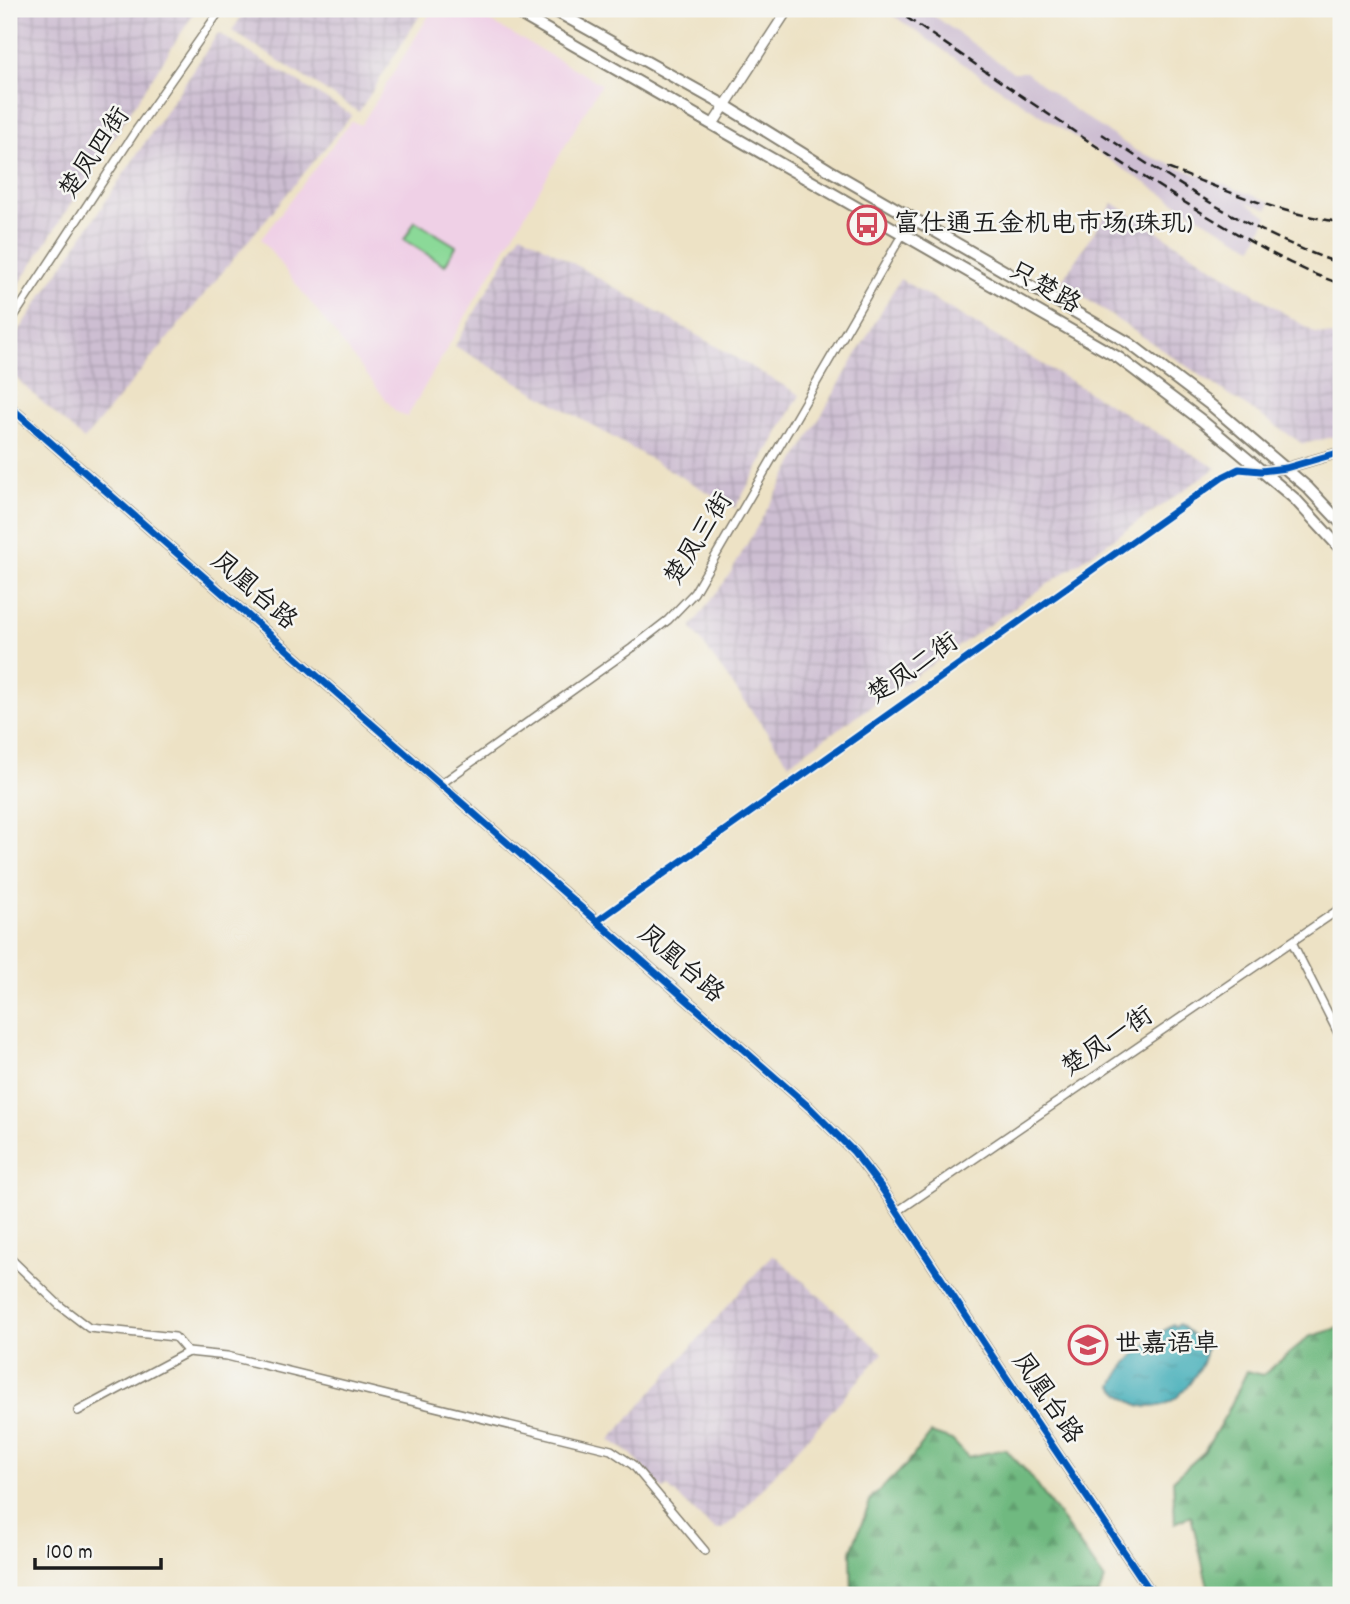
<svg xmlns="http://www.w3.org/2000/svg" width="1350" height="1604" font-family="Dekko,'LXGW WenKai TC',sans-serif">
<defs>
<pattern id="industrial-grid" width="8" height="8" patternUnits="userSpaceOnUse" patternTransform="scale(1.75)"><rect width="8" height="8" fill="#cdbed2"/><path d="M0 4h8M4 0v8" fill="none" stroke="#afa3b4"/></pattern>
<pattern id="forest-firs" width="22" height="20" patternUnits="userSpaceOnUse" patternTransform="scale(1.75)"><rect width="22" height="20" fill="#70b980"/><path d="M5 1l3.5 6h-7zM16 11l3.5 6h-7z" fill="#609e6e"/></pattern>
<pattern id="water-ripples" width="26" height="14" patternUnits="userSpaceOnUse" patternTransform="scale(1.75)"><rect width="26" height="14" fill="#3aaab6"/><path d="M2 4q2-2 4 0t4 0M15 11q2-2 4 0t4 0" fill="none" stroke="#308a93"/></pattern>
</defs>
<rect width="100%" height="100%" fill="#f6f6f2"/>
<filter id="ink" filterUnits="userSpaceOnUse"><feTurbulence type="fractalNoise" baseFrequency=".0143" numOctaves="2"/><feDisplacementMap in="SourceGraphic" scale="14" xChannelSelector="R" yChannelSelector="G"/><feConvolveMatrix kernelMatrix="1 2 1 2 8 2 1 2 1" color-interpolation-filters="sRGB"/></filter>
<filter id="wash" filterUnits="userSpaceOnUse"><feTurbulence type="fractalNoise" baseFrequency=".00686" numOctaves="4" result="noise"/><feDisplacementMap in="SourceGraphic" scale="28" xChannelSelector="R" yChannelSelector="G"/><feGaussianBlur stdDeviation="1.57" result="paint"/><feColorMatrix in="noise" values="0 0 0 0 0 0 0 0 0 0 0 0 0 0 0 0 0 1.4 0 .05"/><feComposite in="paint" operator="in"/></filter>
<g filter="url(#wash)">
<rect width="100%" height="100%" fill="#ede2c5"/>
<polygon fill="#efd0e6" points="433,9 468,9 601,84 407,417 395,411 261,239 351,121 361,125"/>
<g fill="url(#industrial-grid)">
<polygon points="9,9 196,10 9,300"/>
<polygon points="246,9 424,9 359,112 232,31"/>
<polygon points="218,33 352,115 84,440 9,372 9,346"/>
<polygon points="1113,203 1315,333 1341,337 1341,435 1303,444 1061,282"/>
<polygon points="521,233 800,395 735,508 455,346"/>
<polygon points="900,279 1216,468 789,763 691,627 728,577"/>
<polygon points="774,1255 883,1353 735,1519 722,1529 717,1530 709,1525 668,1487 664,1490 631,1454 610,1440 771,1256"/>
</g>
<polygon fill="#cdbed2" points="884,9 924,9 1013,72 1026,72 1072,108 1136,151 1270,202 1268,209 1245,202 1268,216 1253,247 1195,215 988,81"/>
<polygon fill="#8bd998" stroke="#547a5a" stroke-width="2" points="415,221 456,246 445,265 404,240"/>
<g fill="url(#forest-firs)" stroke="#466a4e" stroke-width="2">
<polygon points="1341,1327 1341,1595 1210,1595 1191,1516 1175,1523 1173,1480 1204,1452 1228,1411 1247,1371 1263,1375 1309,1337"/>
<polygon points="931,1433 952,1440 968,1457 1005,1449 1029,1474 1105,1580 1098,1595 852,1595 851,1551 872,1497 906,1465"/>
</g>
<path fill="url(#water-ripples)" stroke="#2b6369" stroke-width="2" d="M1173,1324L1176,1327L1179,1324L1206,1347C1205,1360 1200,1367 1194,1377C1172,1412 1141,1418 1113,1386C1124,1358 1150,1342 1173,1324Z"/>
</g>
<g filter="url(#ink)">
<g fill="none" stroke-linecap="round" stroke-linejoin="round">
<defs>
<g id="minor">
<polyline points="9,324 137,129 221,9"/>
<polyline points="441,784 632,648 668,620 694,593 902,235"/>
<polyline points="597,921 1223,477 1239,469 1261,471"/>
<polyline points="1292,942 1341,1039"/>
<polyline points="898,1211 1341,908"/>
<polyline points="9,1257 59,1305 89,1328 175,1337 188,1352"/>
<polyline points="78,1411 188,1352 227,1356 611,1450 633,1465 705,1551"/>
</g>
<g id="tertiary">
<polyline points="713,124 788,9"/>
<polyline points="9,406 810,1108 854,1152 881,1187 1006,1377 1153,1595"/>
<polyline points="1261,471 1286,468 1341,452"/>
</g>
<g id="primary">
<polyline points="511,9 1119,358 1201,420 1295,499 1341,549"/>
<polyline points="552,9 724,105 829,170 1129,343 1212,406 1307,487 1341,523"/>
</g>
</defs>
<use href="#minor" stroke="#847f70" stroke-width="10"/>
<use href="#tertiary" stroke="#847f70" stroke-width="12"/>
<use href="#primary" stroke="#847f70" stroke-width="14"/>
<use href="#minor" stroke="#fff" stroke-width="7"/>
<use href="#tertiary" stroke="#fff" stroke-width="9"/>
<use href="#primary" stroke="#fff" stroke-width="10"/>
<g stroke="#1c1c1c" stroke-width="2.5" stroke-dasharray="10 5" stroke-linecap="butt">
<path d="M894,9C998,79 1101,153 1209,217C1251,242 1295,269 1341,284"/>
<path d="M1102,134C1177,184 1256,235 1341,264"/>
<path d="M1167,168C1224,190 1281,214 1341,222"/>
</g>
<defs>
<g id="cycleway">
<polyline points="9,406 810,1108 854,1152 881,1187 1006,1377 1153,1595"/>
<polyline points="597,921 1223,477 1239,469 1261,471 1286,468 1341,452"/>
</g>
</defs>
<use href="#cycleway" stroke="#f6f6f2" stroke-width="11"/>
<use href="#cycleway" stroke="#0057b8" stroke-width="7"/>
</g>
</g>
<defs>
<symbol id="bus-ring" viewBox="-11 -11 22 22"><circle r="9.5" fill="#f6f6f2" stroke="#d1495b" stroke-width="1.5"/><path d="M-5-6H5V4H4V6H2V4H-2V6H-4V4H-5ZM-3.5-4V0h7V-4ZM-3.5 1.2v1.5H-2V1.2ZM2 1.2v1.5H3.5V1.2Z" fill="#d1495b"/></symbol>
<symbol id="school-ring" viewBox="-11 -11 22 22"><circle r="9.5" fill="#f6f6f2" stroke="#d1495b" stroke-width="1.5"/><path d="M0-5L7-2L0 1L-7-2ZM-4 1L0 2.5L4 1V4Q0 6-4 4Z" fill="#d1495b"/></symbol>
</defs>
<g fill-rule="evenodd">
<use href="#bus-ring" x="845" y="203" width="44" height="44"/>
<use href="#school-ring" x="1066" y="1323" width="44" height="44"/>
</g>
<g text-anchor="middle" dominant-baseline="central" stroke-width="5" stroke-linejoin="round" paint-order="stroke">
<g font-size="26" fill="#1c1c1c" stroke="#f6f6f2">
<text transform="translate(96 154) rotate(-56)">楚凤四街</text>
<text transform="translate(1044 289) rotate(30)">只楚路</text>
<text transform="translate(700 540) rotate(-58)">楚凤三街</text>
<text transform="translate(253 592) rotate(41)">凤凰台路</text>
<text transform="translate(914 670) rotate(-35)">楚凤二街</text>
<text transform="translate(680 965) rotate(41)">凤凰台路</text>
<text transform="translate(1108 1043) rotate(-34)">楚凤一街</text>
<text transform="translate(1046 1399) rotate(56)">凤凰台路</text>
</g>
<g font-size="26" fill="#1c1c1c" stroke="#f6f6f2" text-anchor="start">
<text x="894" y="225">富仕通五金机电市场(珠玑)</text>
<text x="1115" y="1345">世嘉语卓</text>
</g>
</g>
<rect width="1350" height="1604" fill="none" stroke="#f6f6f2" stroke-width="35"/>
<path d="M35 1558v10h126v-10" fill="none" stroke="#1c1c1c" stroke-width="3.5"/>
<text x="46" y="1558" font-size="21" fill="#1c1c1c" stroke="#f6f6f2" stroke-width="5" paint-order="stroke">100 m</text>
</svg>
